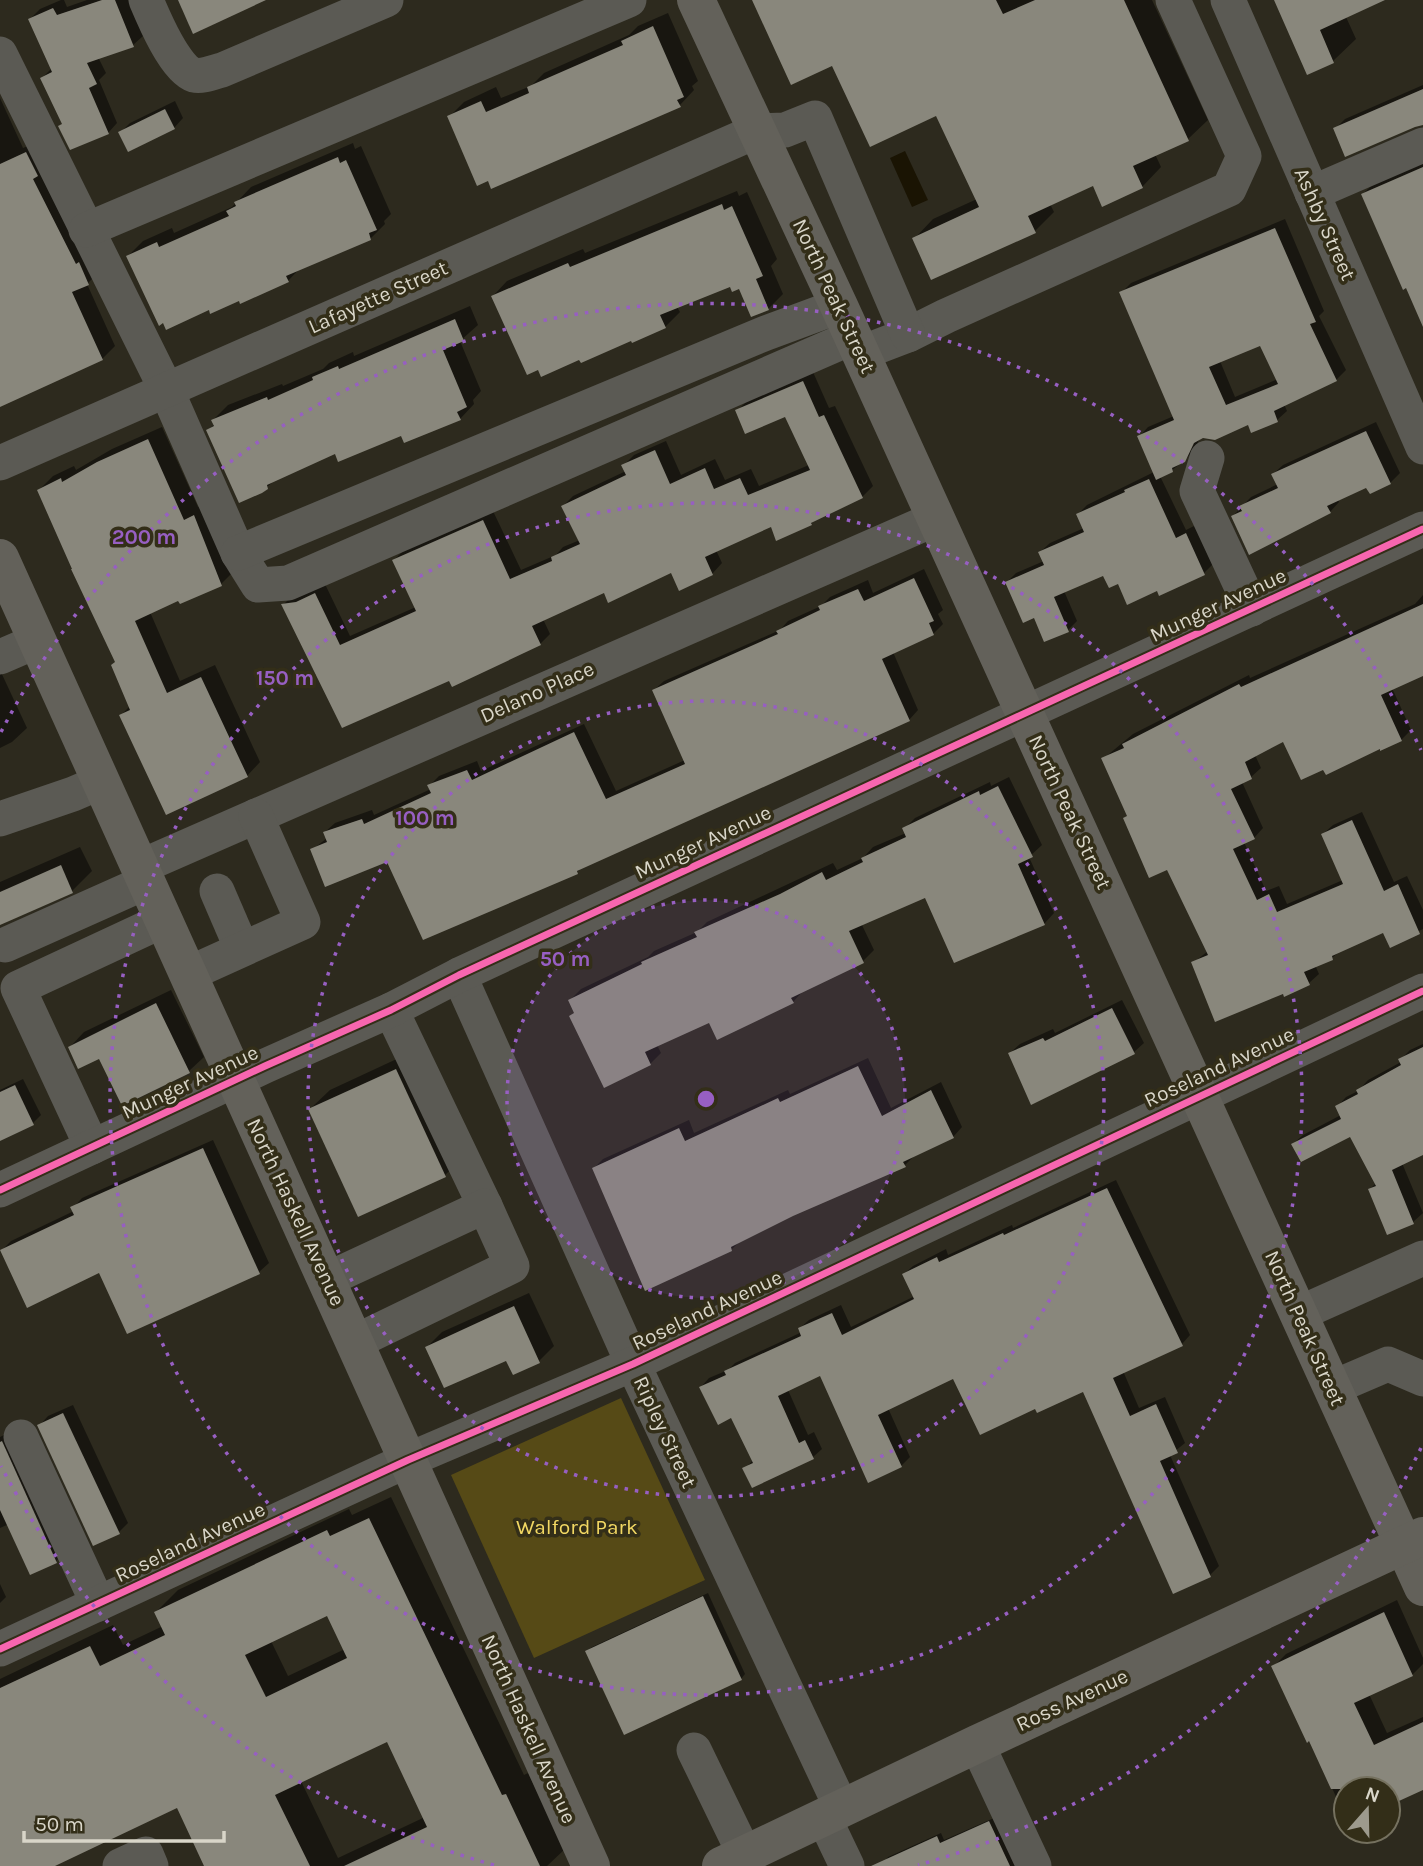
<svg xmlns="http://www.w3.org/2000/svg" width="1423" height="1866" font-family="Karla,sans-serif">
<rect width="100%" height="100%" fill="#2d2a1e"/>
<polygon fill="#564a16" points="621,1398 705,1580 534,1658 451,1475"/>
<polygon fill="#1a1403" points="905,151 928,200 912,207 890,158"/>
<g fill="#0007" fill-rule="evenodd">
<polygon points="61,0 64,0 67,7 87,0 128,0 143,36 133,45 98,57 106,73 99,80 117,123 108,133 63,123 42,78 52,68 30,19 40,9"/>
<polygon points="754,0 1152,0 1208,120 1188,139 1155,154 1161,167 1142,187 1094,184 1050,204 1054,212 1035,231 914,239 933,219 977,199 937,114 833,64"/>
<polygon points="1276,0 1382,0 1346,17 1356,39 1333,61 1307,73"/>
<polygon points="668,13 698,81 692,86 694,90 680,105 449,117 464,102 496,87 501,98 531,86 544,73 629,35 638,26"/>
<polygon points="1423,85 1423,123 1335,129 1345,119"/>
<polygon points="0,98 23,148 40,141 101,270 87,284 115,346 102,359 0,405"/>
<polygon points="175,101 183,118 174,128 120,133 130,123"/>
<polygon points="353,143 355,149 361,146 391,214 384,221 385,224 370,239 300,268 288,281 210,308 128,256 143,241 172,228 174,233 232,207 251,187"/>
<polygon points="1423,163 1423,322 1363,194 1373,184"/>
<polygon points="737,191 739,196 747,192 777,259 771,266 783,294 768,309 739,287 731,285 677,307 680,312 665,327 493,296 507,281 583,249 585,253"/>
<path d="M1285,219L1324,311L1319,316L1346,370L1336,380L1284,404L1287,411L1277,420L1249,423L1200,438L1194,450L1184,461L1172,470L1160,476L1186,530L1196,525L1213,564L1204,573L1160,593L1158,589L1119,582L1104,573L1064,591L1077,621L1068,630L1035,616L1007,582L1016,573L1044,561L1040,552L1050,543L1084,528L1078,514L1087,505L1154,472L1139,437L1148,427L1174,416L1121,293L1131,283ZM1261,343L1278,379L1235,397L1220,361Z"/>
<polygon points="470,306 478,325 460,341 481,391 473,400 474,404 460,419 336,452 275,480 267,487 208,430 215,424 213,420 228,405 282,384 283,386 323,369 329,363 353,352 354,356"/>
<polygon points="813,372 829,408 835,406 873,486 862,497 817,517 811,524 772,525 716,550 722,563 712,574 672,571 604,591 543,619 550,634 540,644 450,679 343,726 284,604 294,594 325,584 350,636 416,607 394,560 404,550 493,511 521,570 556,555 563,547 580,540 563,506 573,496 626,471 623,466 634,455 666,441 681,475 715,459 725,480 751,469 759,486 809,465 785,415 737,411 747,401"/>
<polygon points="1376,422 1400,473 1390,483 1367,485 1338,499 1339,502 1330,512 1233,516 1251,497 1278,484 1273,474 1283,465"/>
<polygon points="162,427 198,507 208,503 234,571 221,584 179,598 150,612 180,681 215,665 260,762 247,776 121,715 130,706 116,661 39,490 53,476 74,466 76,470 112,449"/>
<polygon points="924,569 943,610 938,614 943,624 933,634 893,652 918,710 909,720 584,865 577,872 388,860 312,850 327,838 325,832 335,823 372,810 374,815 431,789 429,786 439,776 477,761 481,771 584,724 616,791 685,760 654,690 664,681 780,630 788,621 821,606 830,597 868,580 873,593"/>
<polygon points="1423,595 1423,674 1392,688 1411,730 1401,740 1284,740 1255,755 1261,768 1251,777 1242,782 1263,828 1254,838 1244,842 1266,891 1279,886 1287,904 1343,880 1323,834 1333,825 1362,812 1394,882 1407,876 1423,910 1423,929 1391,945 1384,931 1341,950 1332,958 1315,965 1319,974 1309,983 1285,995 1193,963 1208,951 1168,868 1128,815 1103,759 1133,734 1249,675 1250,678 1415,604"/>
<polygon points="0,670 27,728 12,742 0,748"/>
<polygon points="1009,777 1042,845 1029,857 1054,913 1044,924 926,896 861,923 874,950 863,961 803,991 793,1002 710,1021 657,1045 661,1053 650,1064 576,1012 570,1000 581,989 648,957 654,951 697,932 707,922 833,863 837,870 863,858 873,847 906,833 904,829 915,818 990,782 991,786"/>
<polygon points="80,847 92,871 72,891 0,923 0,882"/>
<polygon points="171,990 204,1057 189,1071 100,1057 70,1047 84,1032"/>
<polygon points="1122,1000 1144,1043 1134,1052 1010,1053 1020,1044 1053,1029 1055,1033"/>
<polygon points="1423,1044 1423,1153 1402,1163 1423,1213 1413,1222 1370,1189 1376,1183 1351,1134 1293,1144 1303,1135 1341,1115 1337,1107 1346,1097 1358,1091 1368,1080 1401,1062 1400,1060 1410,1050"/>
<polygon points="416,1050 465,1156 445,1175 310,1109 330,1090"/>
<polygon points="868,1058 891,1108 941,1082 962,1127 953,1137 914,1156 905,1165 792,1214 741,1240 731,1250 594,1168 603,1159 689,1120 694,1133 788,1090 790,1094"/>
<polygon points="23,1079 41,1115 33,1123 0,1139 0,1090"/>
<polygon points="213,1140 269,1263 259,1272 100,1271 1,1251 11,1241 74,1211 73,1208 82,1198"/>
<polygon points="1116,1180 1190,1335 1182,1344 1123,1371 1139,1408 1165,1397 1185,1443 1170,1455 1219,1566 1210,1575 1174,1592 1084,1389 1036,1407 954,1376 888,1408 910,1457 901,1466 821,1374 788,1390 808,1435 814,1432 822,1449 813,1457 753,1485 745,1469 753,1460 732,1416 701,1387 709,1378 728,1370 735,1363 802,1332 800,1328 809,1320 841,1305 851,1327 915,1296 904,1274 913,1266 946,1249 948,1255 1012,1225 1013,1228"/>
<polygon points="529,1293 554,1346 539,1361 427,1347 442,1332"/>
<polygon points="73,1405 128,1523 119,1532 39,1426 48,1416"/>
<polygon points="14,1430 68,1549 56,1561 9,1524 0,1528 0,1437"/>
<path d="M391,1497L524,1775L528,1773L565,1849L547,1866H206L177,1806L49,1866H0V1679L113,1625L123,1645L163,1626L156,1612L178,1590L349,1509L352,1515ZM328,1614L345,1649L288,1676L271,1641ZM388,1740L425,1817L338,1858L301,1781Z"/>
<polygon points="0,1584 6,1597 0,1603"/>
<polygon points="708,1593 745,1674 741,1679 587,1651 592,1647"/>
<polygon points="1397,1600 1423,1658 1423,1664 1412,1675 1369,1694 1387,1733 1423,1717 1423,1788 1388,1804 1388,1789 1346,1789 1346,1819 1310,1739 1273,1667 1286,1654"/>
<polygon points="994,1818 1016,1866 886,1866 884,1862 888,1857 941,1833 944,1840"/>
</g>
<g fill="#89877c" fill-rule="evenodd">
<polygon points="102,0 115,0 134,47 87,63 97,84 89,88 109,134 70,150 58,126 62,124 40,78 52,72 28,19 53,8 57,15"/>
<polygon points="178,0 266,0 193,34"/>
<polygon points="752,0 996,0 1003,14 1035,0 1124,0 1189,141 1133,166 1143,188 1102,207 1093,186 1028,216 1036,233 931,280 912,238 979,207 936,116 870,147 832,66 791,85"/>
<polygon points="1274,0 1385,0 1320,30 1334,63 1307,75"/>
<polygon points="653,26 684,97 677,100 681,107 491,189 488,181 477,186 447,116 481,101 486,112 529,93 527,87 623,45 621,41"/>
<polygon points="1423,89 1423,125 1415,127 1345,157 1333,128"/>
<polygon points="165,109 175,129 128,152 118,132"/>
<polygon points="26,152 38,176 33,179 76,264 79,262 89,285 72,292 103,360 0,407 0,164"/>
<polygon points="338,157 340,163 346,160 377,230 369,233 371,240 286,276 289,282 240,304 239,301 210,314 209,310 166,330 163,323 159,326 126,256 157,242 159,247 229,216 226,211 236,206 234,202"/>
<polygon points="1423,167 1423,327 1406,288 1403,290 1361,194"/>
<polygon points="722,204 724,210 732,206 763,276 756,279 769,310 751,317 739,289 732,292 730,287 660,315 666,328 632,343 631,341 581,363 579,360 541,377 538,370 527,375 491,296 568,263 570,267"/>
<path d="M1275,228L1316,322L1310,324L1337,381L1274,411L1278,422L1251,433L1248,425L1215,440L1203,438L1194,443L1185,462L1172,468L1173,472L1156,480L1137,436L1174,420L1119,292ZM1260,346L1278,384L1226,405L1209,367Z"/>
<polygon points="455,319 464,341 443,350 467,407 457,412 461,420 404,443 401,436 338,462 335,454 267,485 268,489 262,493 239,503 206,430 214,426 211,420 267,397 268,400 313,380 312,377 338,366 339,369"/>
<polygon points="803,381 819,417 824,415 863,498 811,523 812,525 776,541 771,527 705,557 713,575 679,591 671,573 608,603 604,593 532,626 541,645 452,687 449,681 342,728 281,604 296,602 315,593 340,645 416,611 392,560 483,520 510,579 552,561 551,557 580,544 561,506 626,475 621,465 655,450 670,484 705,468 714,489 740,478 748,495 810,470 785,417 745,434 735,410"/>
<polygon points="1366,431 1391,484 1370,494 1366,488 1327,506 1331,513 1249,555 1231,516 1242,511 1239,506 1278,488 1271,474"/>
<polygon points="148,439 184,520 194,515 222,586 180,604 178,601 135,621 167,693 201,677 248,777 166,815 119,715 130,710 111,665 115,662 71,569 72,569 37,490 61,478 62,482 97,462"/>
<polygon points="1149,479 1176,538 1186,533 1205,575 1159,596 1157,591 1127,605 1118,584 1109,588 1103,576 1054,597 1069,632 1044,642 1034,618 1023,623 1005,582 1044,565 1038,552 1084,532 1076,514 1125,492 1124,490"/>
<polygon points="914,578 934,621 929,623 934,635 882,659 910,721 577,871 578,874 423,940 387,862 325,887 310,849 327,842 323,832 362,819 364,824 431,793 427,785 467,770 472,780 574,732 606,799 685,764 652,690 778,634 776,631 820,610 818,606 858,589 864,601"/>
<polygon points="1423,604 1423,676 1381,695 1402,741 1380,751 1380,749 1326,775 1323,770 1301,780 1283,742 1245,762 1252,779 1231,789 1255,839 1233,849 1257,900 1269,894 1277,912 1343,884 1321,834 1352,820 1384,891 1398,884 1420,934 1390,948 1383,933 1332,956 1333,960 1304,972 1310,985 1284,997 1283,994 1215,1022 1191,962 1208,955 1167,870 1149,878 1123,818 1127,816 1101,758 1124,748 1122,744 1239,684 1241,687"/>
<polygon points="998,786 1033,857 1018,864 1045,925 954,963 925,898 849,931 864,963 791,998 794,1003 717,1040 709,1023 645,1052 651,1065 604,1088 569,1016 574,1013 568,1000 642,964 641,962 697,937 694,932 780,894 822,872 826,880 863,862 861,858 906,837 902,828 979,791 980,795"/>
<polygon points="61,865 73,893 0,925 0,892"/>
<polygon points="156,1003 190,1073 122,1106 99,1059 78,1069 68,1047"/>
<polygon points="1112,1008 1135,1054 1031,1105 1008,1053 1043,1038 1045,1041"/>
<polygon points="1423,1047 1423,1155 1392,1170 1414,1224 1387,1235 1368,1189 1376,1186 1350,1137 1301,1162 1291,1144 1341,1119 1335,1106 1358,1094 1356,1090 1401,1065 1398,1059"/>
<polygon points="858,1066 882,1116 931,1090 954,1138 903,1162 906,1167 793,1216 731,1247 732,1251 645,1291 592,1168 679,1128 685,1141 778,1098 780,1102"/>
<polygon points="396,1069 446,1177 358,1217 308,1109"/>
<polygon points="15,1085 34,1125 0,1141 0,1092"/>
<polygon points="203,1148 260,1274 127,1334 99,1273 27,1308 0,1250 74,1215 70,1207"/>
<polygon points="1107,1188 1183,1346 1113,1378 1130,1416 1156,1404 1178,1453 1160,1461 1211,1577 1173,1594 1083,1392 1037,1413 1035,1409 980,1435 953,1379 878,1415 902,1467 868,1483 820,1376 778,1396 799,1443 805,1440 814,1459 752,1488 742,1468 753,1463 731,1418 718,1425 699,1387 726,1375 724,1371 801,1336 798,1328 832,1313 842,1335 914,1299 902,1274 937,1257 939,1262 1003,1233 1004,1235"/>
<polygon points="514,1306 540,1363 513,1375 506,1361 444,1388 425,1347"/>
<polygon points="63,1413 120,1534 93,1546 37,1425"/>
<polygon points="2,1441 57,1563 30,1575 0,1510 0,1442"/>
<path d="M369,1518L502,1795L506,1794L540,1866H344L427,1827L387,1742L275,1795L310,1866H204L177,1808L55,1866H0V1688L90,1646L100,1666L165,1635L154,1612L327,1530L330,1536ZM327,1616L347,1658L266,1697L245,1655Z"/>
<polygon points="703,1596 742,1680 624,1735 585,1651"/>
<polygon points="1384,1612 1413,1676 1354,1703 1374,1745 1423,1722 1423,1790 1388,1806 1388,1789 1331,1789 1309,1741 1307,1743 1271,1666"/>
<polygon points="989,1821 1010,1866 871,1866 937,1836 940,1843"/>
</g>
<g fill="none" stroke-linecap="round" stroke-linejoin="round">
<g stroke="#5b5a54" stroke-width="35">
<path d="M146,0C154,19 175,69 194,75C202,77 214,72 222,70L386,0"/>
<polyline points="1228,0 1423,447"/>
<polyline points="0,54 166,389 238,553 258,585 288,583 853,337"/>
<polyline points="1312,193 1423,145"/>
<polyline points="86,230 629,0"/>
<polyline points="861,353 908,335 946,316 1229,189 1244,156 1173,0"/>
<polyline points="1207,458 1197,491 1252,609"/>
<polyline points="0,463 757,131 785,130 815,118 908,335"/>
<polyline points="238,553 766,333 839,306"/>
<polyline points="0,657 37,641"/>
<polyline points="0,819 73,794 101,782"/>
<polyline points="140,867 935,519"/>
<polyline points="217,891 242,949"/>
<polyline points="5,945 146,882"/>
<polyline points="188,974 303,922 256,816"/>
<polyline points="459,975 633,1364 842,1809"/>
<polyline points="391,1010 485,1206"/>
<polyline points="92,1147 18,988 164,920"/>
<polyline points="0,1190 265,1066 391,1010 459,975 1423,529"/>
<polyline points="328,1279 485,1206 512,1266 355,1342"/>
<polyline points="1298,1314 1423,1258"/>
<polyline points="1332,1388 1388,1364 1423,1379"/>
<polyline points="21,1437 98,1604"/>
<polyline points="0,1649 408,1460 633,1364 1423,991"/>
<polyline points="977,1744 1034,1866"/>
<polyline points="694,1750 745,1855"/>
<polyline points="824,1818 847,1866"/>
<polyline points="120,1866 146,1854 151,1866"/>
</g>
<g stroke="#63615a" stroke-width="38">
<polyline points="696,0 839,306 1423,1587"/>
<polyline points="0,558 591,1866"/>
<polyline points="721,1866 977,1744 1423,1536"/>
</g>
<defs>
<g id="cycleway">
<polyline points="0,1190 265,1066 391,1010 459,975 1423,529"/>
<polyline points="0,1649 408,1460 633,1364 1423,991"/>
</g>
</defs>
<use href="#cycleway" stroke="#332e18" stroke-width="11"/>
<use href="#cycleway" stroke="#f766af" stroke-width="7"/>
</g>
<circle cx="706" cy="1099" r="199" fill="#975fc2" fill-opacity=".12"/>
<g fill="none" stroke="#975fc2" stroke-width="3.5" stroke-dasharray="3.5 7">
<circle cx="706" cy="1099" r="199"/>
<circle cx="706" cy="1099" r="398"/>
<circle cx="706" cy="1099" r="596"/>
<path d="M1421 1448A795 795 0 0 1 918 1865M494 1865A795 795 0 0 1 1 1466M1 732A795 795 0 0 1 1421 750"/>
</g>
<g text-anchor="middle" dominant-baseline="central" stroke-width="7" stroke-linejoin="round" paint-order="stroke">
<g font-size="21" fill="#d9d6c9" stroke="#332e18">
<text transform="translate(1325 224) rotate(66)">Ashby Street</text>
<text transform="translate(834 296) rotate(65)">North Peak Street</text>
<text transform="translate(378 297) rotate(-24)">Lafayette Street</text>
<text transform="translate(1218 605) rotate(-25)">Munger Avenue</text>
<text transform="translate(537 692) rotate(-24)">Delano Place</text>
<text transform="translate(1070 812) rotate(65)">North Peak Street</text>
<text transform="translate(703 842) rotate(-25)">Munger Avenue</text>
<text transform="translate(1219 1067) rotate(-25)">Roseland Avenue</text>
<text transform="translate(190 1082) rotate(-25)">Munger Avenue</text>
<text transform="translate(296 1212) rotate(65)">North Haskell Avenue</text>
<text transform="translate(707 1310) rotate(-25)">Roseland Avenue</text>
<text transform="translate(1305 1328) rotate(66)">North Peak Street</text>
<text transform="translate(665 1432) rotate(65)">Ripley Street</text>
<text transform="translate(190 1542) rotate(-25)">Roseland Avenue</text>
<text transform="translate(1072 1700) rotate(-25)">Ross Avenue</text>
<text transform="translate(529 1729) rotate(66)">North Haskell Avenue</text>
</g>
<g font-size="21" fill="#f2d863" stroke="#332e18">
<text x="577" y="1527">Walford Park</text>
</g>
</g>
<circle cx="706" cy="1099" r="10" fill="#975fc2" stroke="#332e18" stroke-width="3.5"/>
<g font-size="21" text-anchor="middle" font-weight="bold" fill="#975fc2" stroke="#332e18" stroke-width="7" stroke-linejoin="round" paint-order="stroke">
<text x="144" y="544">200 m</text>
<text x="285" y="685">150 m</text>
<text x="425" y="825">100 m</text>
<text x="565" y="966">50 m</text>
</g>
<g transform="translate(1367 1810) rotate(20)"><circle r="33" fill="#332e18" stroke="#75715f" stroke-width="2"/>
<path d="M0-5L12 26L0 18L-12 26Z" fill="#9d9a8d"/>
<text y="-10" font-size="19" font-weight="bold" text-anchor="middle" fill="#d9d6c9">N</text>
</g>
<path d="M24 1831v10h200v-10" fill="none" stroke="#d9d6c9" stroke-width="3.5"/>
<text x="35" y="1831" font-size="21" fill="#d9d6c9" stroke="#332e18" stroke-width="5" paint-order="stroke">50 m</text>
</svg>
